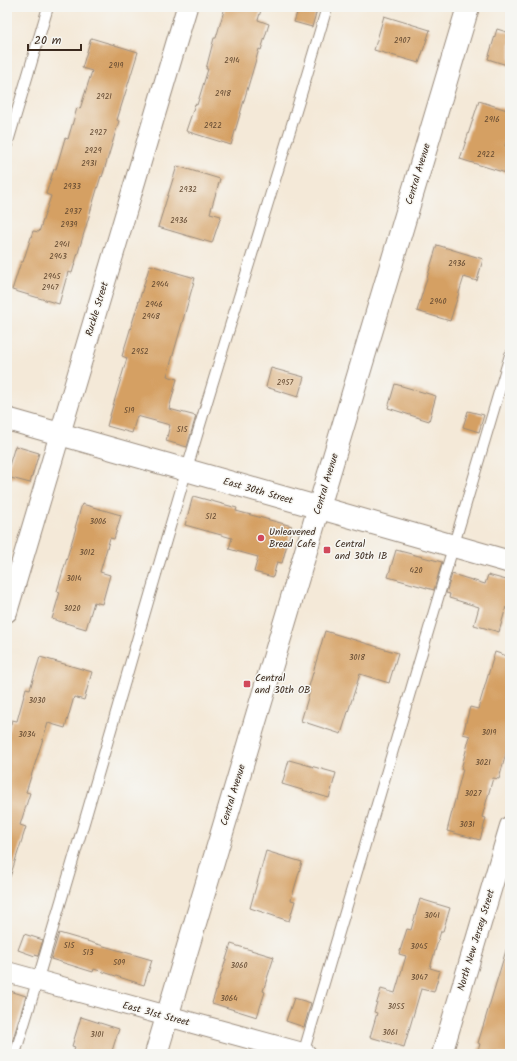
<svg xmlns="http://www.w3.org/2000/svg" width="517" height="1061" font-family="Kalam,sans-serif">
<rect width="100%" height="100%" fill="#f6f6f2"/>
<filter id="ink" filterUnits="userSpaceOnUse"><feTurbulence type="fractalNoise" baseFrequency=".025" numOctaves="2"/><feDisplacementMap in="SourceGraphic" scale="8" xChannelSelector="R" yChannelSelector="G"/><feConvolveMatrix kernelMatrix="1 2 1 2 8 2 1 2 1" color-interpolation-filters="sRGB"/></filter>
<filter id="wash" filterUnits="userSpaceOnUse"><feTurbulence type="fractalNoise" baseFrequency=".012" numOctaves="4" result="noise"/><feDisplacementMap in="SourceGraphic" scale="16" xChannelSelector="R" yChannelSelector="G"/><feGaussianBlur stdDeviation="0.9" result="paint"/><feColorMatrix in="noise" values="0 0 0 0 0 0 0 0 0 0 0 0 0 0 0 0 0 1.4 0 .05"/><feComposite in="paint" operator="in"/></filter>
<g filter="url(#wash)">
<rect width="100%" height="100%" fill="#f4e9d8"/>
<g id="blocks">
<g fill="#d5a064">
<polygon points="225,7 262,7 258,20 269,24 261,50 259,49 231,145 186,131 195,104 197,105 208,69 206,69 214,38 216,38"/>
<polygon points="299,7 308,7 317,10 312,27 294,22"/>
<polygon points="384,16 430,30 419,63 374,50"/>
<polygon points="497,29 510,33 510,66 488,59"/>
<polygon points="91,38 138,52 117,120 119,121 102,177 101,176 72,273 68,272 59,304 12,290 21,262 23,262 33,231 39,232 51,196 46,194 54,169 56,169 65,138 68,139 77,108 80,109 92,71 82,68"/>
<polygon points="479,101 510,111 510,130 505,146 510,148 510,159 506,173 460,159"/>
<polygon points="177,166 220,179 210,213 221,216 212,243 158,227"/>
<polygon points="437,245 483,259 477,281 464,277 450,321 417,311"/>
<polygon points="150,265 195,278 167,376 177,379 169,409 196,416 187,447 166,441 170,425 137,416 132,433 107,426 127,358 122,356"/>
<polygon points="271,368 304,377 298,397 266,387"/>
<polygon points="395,384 436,396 429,421 388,408"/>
<polygon points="468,411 484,415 479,432 463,427"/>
<polygon points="15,446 39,453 30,483 7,477 7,472"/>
<polygon points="193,496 237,508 236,511 292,526 282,563 277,562 273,577 254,572 258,557 229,549 232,538 185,525"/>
<polygon points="82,504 121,515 114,539 110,538 100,572 110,575 102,604 94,602 86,629 52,619 60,592 57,591 76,528 75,528"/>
<polygon points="396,550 442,562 434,590 388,577"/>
<polygon points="452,574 485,584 488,575 510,581 510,609 506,607 499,632 474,625 479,607 449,598 450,594 446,593"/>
<polygon points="325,631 398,653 389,683 360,674 341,734 301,721 310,691 308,690"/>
<polygon points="495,652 510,657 510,739 499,779 493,778 482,817 486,818 480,840 447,831 463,769 461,769 470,736 463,734 470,707 478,709"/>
<polygon points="40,657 92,672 84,700 74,697 65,728 48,723 26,792 30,793 20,825 26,827 10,877 7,876 7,738 12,720 17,721 26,688 30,689"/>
<polygon points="289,760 336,773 329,798 282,784"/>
<polygon points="266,851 302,862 291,900 295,901 289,921 250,908"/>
<polygon points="420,899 450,908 443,931 441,931 430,968 440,971 434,992 421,989 404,1047 370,1037 377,1013 374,1012 381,989 395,993 406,956 399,954 407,929 411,930"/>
<polygon points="59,933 152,960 144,985 94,969 93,972 51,959"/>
<polygon points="24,934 43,940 38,956 35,955 35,956 18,950"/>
<polygon points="231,944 274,957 263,991 265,992 257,1017 212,1003"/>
<polygon points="507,947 510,948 510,1054 477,1054 480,1044 478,1043"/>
<polygon points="7,990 26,996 10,1049 7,1049"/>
<polygon points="294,998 311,1003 304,1027 286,1021"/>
<polygon points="81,1017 119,1029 111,1054 72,1054 75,1047 72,1046"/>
</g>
</g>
</g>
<g filter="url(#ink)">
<use href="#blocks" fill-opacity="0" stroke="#988a7b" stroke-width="1"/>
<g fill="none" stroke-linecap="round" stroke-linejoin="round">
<defs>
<g id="service">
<polyline points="7,145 48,7"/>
<path d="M15,1054C75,860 129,664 187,469C232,315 282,162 327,7"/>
<polyline points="303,1054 510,355"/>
</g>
<g id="minor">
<polyline points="7,612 187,7"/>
<polyline points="7,972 306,1054"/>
<polyline points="442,1054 510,826"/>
</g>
<g id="secondary">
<polyline points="7,419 510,562"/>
<polyline points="156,1054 468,7"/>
</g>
</defs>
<use href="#service" stroke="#988a7b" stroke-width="12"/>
<use href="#minor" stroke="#988a7b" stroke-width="22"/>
<use href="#secondary" stroke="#988a7b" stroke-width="24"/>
<use href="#service" stroke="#fff" stroke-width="10"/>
<use href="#minor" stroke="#fff" stroke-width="20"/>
<use href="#secondary" stroke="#fff" stroke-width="22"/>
</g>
</g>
<g fill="#d1495b" stroke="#f6f6f2" stroke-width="1.5">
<circle cx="261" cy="538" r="4"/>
<rect x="323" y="546" width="8" height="8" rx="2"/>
<rect x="243" y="680" width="8" height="8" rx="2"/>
</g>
<g text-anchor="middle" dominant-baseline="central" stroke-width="3" stroke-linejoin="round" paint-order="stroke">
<g font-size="8" fill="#624830">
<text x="402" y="40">2907</text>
<text x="232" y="60">2914</text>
<text x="116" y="65">2919</text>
<text x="223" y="93">2918</text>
<text x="104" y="96">2921</text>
<text x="492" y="119">2916</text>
<text x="213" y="125">2922</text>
<text x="98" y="132">2927</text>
<text x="93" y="150">2929</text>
<text x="486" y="154">2922</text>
<text x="89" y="163">2931</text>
<text x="72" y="186">2933</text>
<text x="188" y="189">2932</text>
<text x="73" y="211">2937</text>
<text x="179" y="220">2936</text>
<text x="69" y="224">2939</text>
<text x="62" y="244">2941</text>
<text x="58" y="256">2943</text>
<text x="457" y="263">2936</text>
<text x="52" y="276">2945</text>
<text x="160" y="284">2944</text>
<text x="50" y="287">2947</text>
<text x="438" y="301">2940</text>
<text x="154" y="304">2946</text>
<text x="151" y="316">2948</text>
<text x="140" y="351">2952</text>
<text x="285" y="382">2957</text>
<text x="129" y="410">519</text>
<text x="182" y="429">515</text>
<text x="211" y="516">512</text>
<text x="98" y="521">3006</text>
<text x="87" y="552">3012</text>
<text x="416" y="570">420</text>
<text x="74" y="578">3014</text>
<text x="72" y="608">3020</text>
<text x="357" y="657">3018</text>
<text x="37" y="700">3030</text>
<text x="489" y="732">3019</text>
<text x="27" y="734">3034</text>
<text x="483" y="762">3021</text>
<text x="473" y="793">3027</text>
<text x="467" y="824">3031</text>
<text x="432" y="915">3041</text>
<text x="69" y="945">515</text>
<text x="419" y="946">3045</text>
<text x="88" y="952">513</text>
<text x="119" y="962">509</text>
<text x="239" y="965">3060</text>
<text x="419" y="977">3047</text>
<text x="229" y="998">3064</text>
<text x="396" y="1006">3055</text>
<text x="390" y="1032">3061</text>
<text x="97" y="1034">3101</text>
</g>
<g font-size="10" fill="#3b2a1e" stroke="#f6f6f2">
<text transform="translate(418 174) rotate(-73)">Central Avenue</text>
<text transform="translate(97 309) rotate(-73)">Ruckle Street</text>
<text transform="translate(326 484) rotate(-73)">Central Avenue</text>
<text transform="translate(258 491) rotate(16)">East 30th Street</text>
<text transform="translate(233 795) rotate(-73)">Central Avenue</text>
<text transform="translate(476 940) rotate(-73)">North New Jersey Street</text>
<text transform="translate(156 1014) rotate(15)">East 31st Street</text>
</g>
<g font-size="10" fill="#3b2a1e" stroke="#f6f6f2" text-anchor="start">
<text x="269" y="532">Unleavened<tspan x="269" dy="12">Bread Cafe</tspan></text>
<text x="335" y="544">Central<tspan x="335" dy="12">and 30th IB</tspan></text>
<text x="255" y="678">Central<tspan x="255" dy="12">and 30th OB</tspan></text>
</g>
</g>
<rect width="517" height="1061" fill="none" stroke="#f6f6f2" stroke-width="24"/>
<path d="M28 44v6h53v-6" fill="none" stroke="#3b2a1e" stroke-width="2"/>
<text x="34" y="44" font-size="12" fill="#3b2a1e" stroke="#f6f6f2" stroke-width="3" paint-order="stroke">20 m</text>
</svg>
